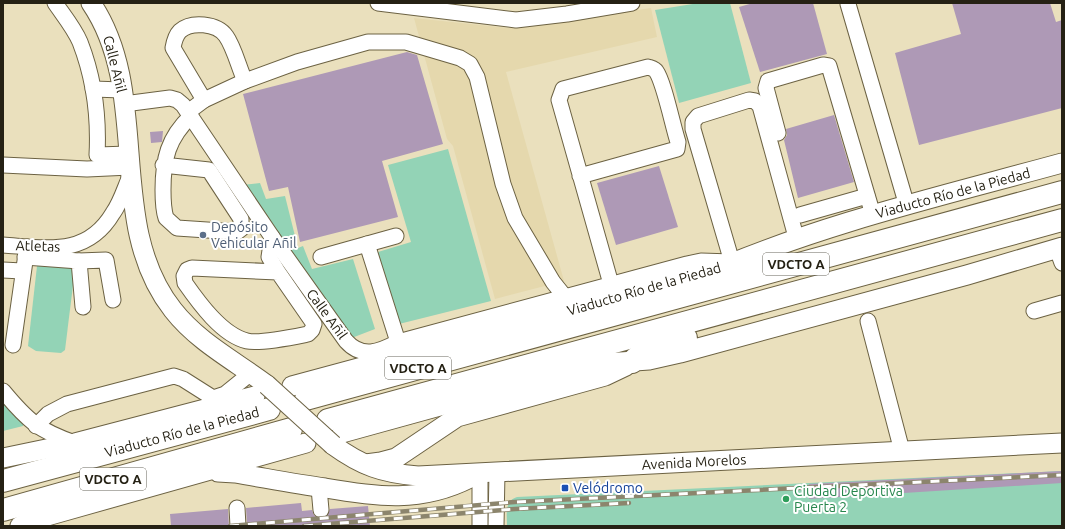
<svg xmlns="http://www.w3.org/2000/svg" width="1065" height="529" font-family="Ubuntu,sans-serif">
<rect width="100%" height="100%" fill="#eae0bd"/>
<polygon fill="#e5d8ad" points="651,8 657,37 506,72 564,281 495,299 453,146 447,139 414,18 508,28"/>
<g fill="#93d3b6">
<polygon points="699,3 730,3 751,83 679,103 655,10"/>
<polygon points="448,149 491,301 399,324 378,252 411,242 388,165"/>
<polygon points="260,183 266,199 285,196 298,248 303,246 312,269 353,259 375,329 349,339 242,185"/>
<polygon points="40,263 69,264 75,269 65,350 61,353 36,351 28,346 37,266"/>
<polygon points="3,400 23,423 23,426 3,431"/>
<path d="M1062,471V526H507C507,515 504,501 517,497Z"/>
</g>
<g fill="#ae99b6">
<polygon points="753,3 813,3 827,54 760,72 739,7"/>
<polygon points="952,3 1050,3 1056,22 1062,20 1062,108 919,145 895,53 961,34"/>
<polygon points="407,52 417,55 443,144 382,161 398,217 300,242 288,187 269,191 243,94"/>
<polygon points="834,115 854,182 798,198 784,140 787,135 786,129"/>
<polygon points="163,131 162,142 151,143 150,132"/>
<polygon points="659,166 678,227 616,245 597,183"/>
<polygon points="1062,471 1062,483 809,499 809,484"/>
<polygon points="301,503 302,511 312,510 314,515 321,519 326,517 330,509 368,506 370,526 247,526 246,508"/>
<polygon points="228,509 229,526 171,526 170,514"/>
</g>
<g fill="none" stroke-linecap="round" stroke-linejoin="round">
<defs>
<g id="minor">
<path d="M55,3C64,16 74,28 80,42C94,78 99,117 97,155L129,154"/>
<polyline points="378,3 516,20 567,14 632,3"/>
<polyline points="848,4 907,206"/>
<polyline points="93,89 122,90"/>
<path d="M204,100L173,48C174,42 176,35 180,31C191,21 217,23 226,36C234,47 239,68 245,81"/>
<path d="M124,104L170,98L177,100L183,105L272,237L346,341C362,359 379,352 398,342L687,264L701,261L732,262L693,129V122L698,116L749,100L755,101L760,106L796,237"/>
<polyline points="188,112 204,100 245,81 297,62 368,42 406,42 460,58 470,64 477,77 503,184 515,218 553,282 565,297"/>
<polyline points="778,133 766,88 768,81 823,65 829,66 873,215"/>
<polyline points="3,165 87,169 130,167"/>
<path d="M163,165L209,170L241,219V229L237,232L177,228L166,218C163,209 163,199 163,190C163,159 168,138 191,116"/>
<path d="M580,176L677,149L678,142C673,127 664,82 656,71C655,69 651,68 648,67L563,89L559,100L611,284"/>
<polyline points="800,215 867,196"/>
<path d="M272,237L269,257L278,272L192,268L187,270L184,276L185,283C199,303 222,335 247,341C260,344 293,337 308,334L312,330L314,324L278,272"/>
<polyline points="367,244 398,342"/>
<path d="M3,245C47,248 87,257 113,213C121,202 125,187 131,174"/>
<polyline points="1057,249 1062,263"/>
<polyline points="25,257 79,261 83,307"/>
<polyline points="321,257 396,236"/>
<polyline points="79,261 106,260 113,300"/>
<polyline points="3,270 22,271"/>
<polyline points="1034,311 1062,303"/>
<polyline points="868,321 902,451"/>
<polyline points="13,345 27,247"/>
<path d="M3,391C27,420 39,431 75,443"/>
<polyline points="36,426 48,414 67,404 174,376 183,379 213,398 225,394 251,373"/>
<polyline points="480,473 480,526"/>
<polyline points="319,488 321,510"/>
<polyline points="237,508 238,526"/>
<polyline points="496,526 497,472"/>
</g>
<g id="major">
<path d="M91,3C153,94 104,223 173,310C198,342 235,361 267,385"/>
<path d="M292,386L706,274C820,224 942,196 1062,163"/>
<polyline points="342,433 592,364 649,360 680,353 967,275 1062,247"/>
<path d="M333,445C362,466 382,473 418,476L1062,443"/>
<polyline points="3,458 75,443 255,396"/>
<polyline points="366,464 381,462 396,458 457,417 605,376 626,366"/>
<path d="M218,472L235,473C265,478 295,484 325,488C377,497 421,503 470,478"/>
<polyline points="20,526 47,516 306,443"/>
</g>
<g id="highway">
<polyline points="732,262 750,263 774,258"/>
<path d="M632,362C646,347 667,344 686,338"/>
<polyline points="306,399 1062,192"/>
<polyline points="328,420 1062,220"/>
<polyline points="3,481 269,409"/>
<polyline points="3,510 291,429"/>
</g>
</defs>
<use href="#minor" stroke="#6c6243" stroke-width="17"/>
<use href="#major" stroke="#6c6243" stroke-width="21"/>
<use href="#highway" stroke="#6c6243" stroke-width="24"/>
<use href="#minor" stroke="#fff" stroke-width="15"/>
<use href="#major" stroke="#fff" stroke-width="19"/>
<use href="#highway" stroke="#fff" stroke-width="22"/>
<defs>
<g id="rail">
<polyline points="230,526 515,502 1062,475"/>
<polyline points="304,526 515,509 629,503"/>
</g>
</defs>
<use href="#rail" stroke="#8c856d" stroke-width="4.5"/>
<use href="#rail" stroke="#fff" stroke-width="3" stroke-dasharray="9" stroke-linecap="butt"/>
<defs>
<polyline id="major-bridge" points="267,385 333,445"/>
</defs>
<use href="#major-bridge" stroke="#6c6243" stroke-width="21" stroke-linecap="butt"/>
<use href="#major-bridge" stroke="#fff" stroke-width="19"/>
</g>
<circle fill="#5c6f8a" stroke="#fff" stroke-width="1.5" cx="203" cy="235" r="4"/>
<rect fill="#1a4fb4" stroke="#fff" stroke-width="1.5" x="561" y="484" width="8" height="8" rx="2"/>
<circle fill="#2e9e5b" stroke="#fff" stroke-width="1.5" cx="786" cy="499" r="4"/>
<g text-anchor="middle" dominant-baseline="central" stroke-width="4" stroke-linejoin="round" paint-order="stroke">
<g fill="#fff" stroke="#66645a" stroke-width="1">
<rect x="763" y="253" width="66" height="22" rx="3"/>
<rect x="385" y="357" width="66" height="22" rx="3"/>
<rect x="80" y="468" width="66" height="22" rx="3"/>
</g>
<g font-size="13" font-weight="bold" fill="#252114">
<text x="796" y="264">VDCTO A</text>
<text x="418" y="368">VDCTO A</text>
<text x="113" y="479">VDCTO A</text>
</g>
<g font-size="14" fill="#252114" stroke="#fff">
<text transform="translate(115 64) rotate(76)">Calle Añil</text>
<text transform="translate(953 193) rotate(-15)">Viaducto Río de la Piedad</text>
<text transform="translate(38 246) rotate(2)">Atletas</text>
<text transform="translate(644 289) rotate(-16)">Viaducto Río de la Piedad</text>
<text transform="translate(327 314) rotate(54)">Calle Añil</text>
<text transform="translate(182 432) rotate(-15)">Viaducto Río de la Piedad</text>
<text transform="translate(694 462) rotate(-3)">Avenida Morelos</text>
</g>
<g font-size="14" fill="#4e5e75" stroke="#fff" text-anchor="start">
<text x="211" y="227">Depósito<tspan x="211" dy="16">Vehicular Añil</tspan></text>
</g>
<g font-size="14" fill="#164399" stroke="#fff" text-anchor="start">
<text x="573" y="488">Velódromo</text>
</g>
<g font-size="14" fill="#27864d" stroke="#fff" text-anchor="start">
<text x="794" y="491">Ciudad Deportiva<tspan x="794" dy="16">Puerta 2</tspan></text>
</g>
</g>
<rect width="1065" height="529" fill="none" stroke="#252114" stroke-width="8"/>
</svg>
